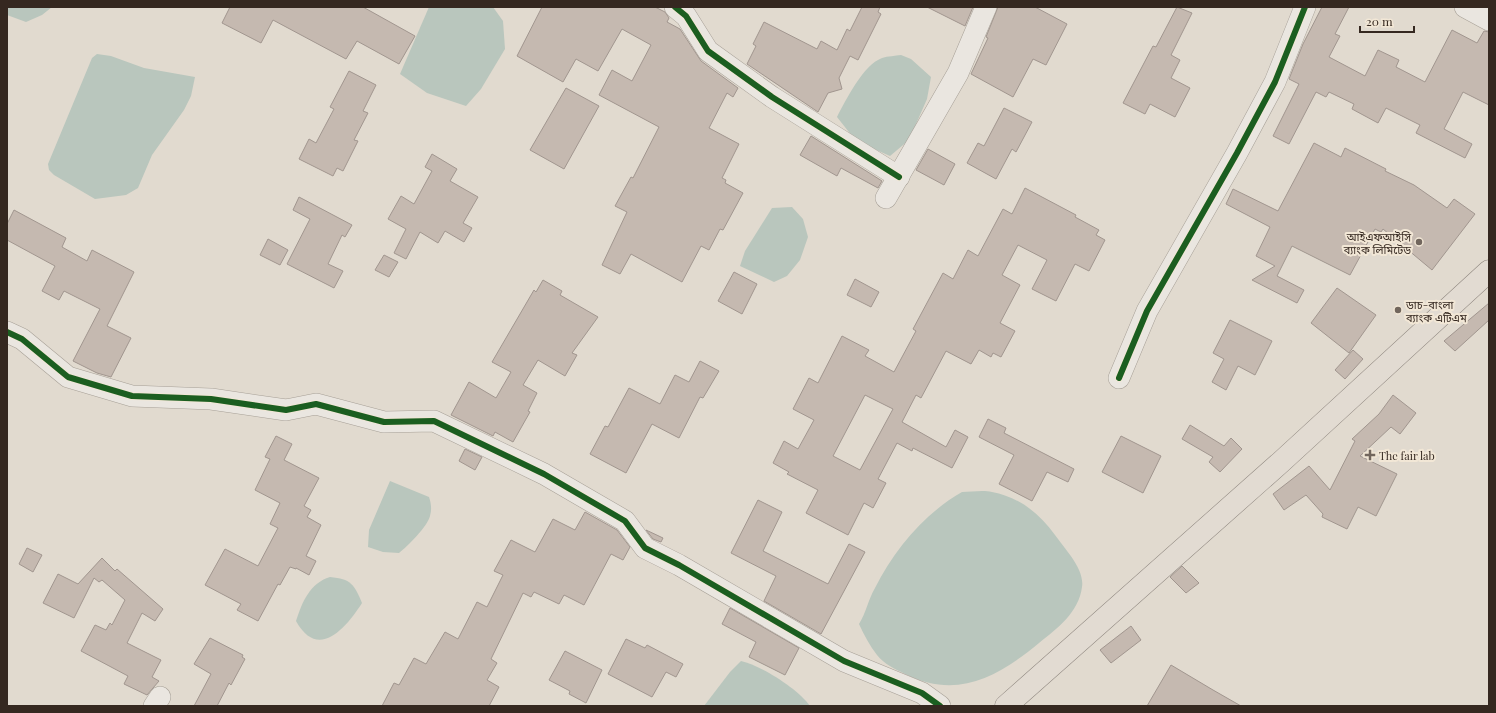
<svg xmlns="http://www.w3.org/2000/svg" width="1496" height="713" font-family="'Playfair Display','Noto Sans Bengali',serif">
<rect width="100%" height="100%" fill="#e1dacf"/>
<g fill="#b9c6bd">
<polygon points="7,7 52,7 42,15 26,22 7,15"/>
<polygon points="429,7 493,7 503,21 505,49 481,89 466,106 427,93 400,74"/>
<polygon points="97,54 111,56 144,68 195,77 191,96 184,110 152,155 138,188 126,195 95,199 54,175 49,170 48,164 92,58"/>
<path d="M901,55L911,59L931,77L927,99L909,140L890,156L856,141L837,117C846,100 863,65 882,58C888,56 895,56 901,55Z"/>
<polygon points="792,207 803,219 808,237 800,260 787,276 774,282 740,266 745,251 772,208"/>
<path d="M390,481L429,497C431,503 432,509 430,516C427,527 408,546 399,553L383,552L368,547L369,530Z"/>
<path d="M962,492C971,492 983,490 992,492C1019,497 1039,513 1055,535C1064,548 1085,569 1082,587C1079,612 1057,629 1039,643C998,677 957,700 905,674C895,669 884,664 877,655C870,646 864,635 859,624C866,613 868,600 875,588C894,550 925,513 962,492Z"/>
<path d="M330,577C351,579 354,584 362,603C346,628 318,661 296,621C302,602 310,583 330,577Z"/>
<path d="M741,661C762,666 798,689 810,706H704L730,672Z"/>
</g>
<g fill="#c5b9b0" stroke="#a1968f" fill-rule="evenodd">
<polygon points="230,7 363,7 415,36 399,64 357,41 346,59 273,20 261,43 222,23"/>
<polygon points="542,7 655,7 665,12 669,18 667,22 680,29 701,61 738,88 733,97 727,93 709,128 739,144 722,178 726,180 725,183 743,193 723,230 720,229 709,250 701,246 682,282 631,254 620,274 602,265 627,212 615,206 631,177 633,178 659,127 599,95 612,70 632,81 651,45 622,29 598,71 576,59 563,82 517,56"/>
<polygon points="862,7 880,7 878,12 881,14 858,60 850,56 839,78 842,89 828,93 818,112 747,64 756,46 753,44 764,22 817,49 821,41 837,50 847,29 850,31"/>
<polygon points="927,7 973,7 965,26"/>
<polygon points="998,7 1035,7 1067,24 1046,65 1033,59 1013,97 971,74 988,38 986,37"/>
<polygon points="1177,7 1192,13 1171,55 1180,60 1171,78 1190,88 1175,117 1150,104 1145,114 1123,103 1153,46 1156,47"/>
<polygon points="1322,7 1349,7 1335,34 1340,36 1329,57 1365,76 1378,50 1399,60 1396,67 1425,82 1452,30 1477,43 1484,31 1489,32 1489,105 1463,92 1444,129 1472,144 1465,158 1416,133 1420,125 1386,108 1378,123 1352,109 1354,104 1329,92 1326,97 1316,92 1289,144 1273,136 1299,84 1289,79 1303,44"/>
<polygon points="349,71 376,85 363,111 368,113 354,140 358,141 343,171 337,168 333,176 299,159 309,139 316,143 334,109 330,107"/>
<polygon points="566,88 599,106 564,169 530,150"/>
<polygon points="1004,108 1032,122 1016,152 1012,149 996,179 967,163 978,143 984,146"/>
<polygon points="811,136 882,181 878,188 841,168 837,176 800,155"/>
<polygon points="1314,143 1341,157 1345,148 1386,169 1385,171 1414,185 1447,208 1454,199 1475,214 1432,270 1383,229 1381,232 1375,229 1350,275 1292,246 1277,276 1304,290 1297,303 1252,280 1275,266 1256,256 1270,227 1226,204 1233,189 1278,211"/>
<polygon points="928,149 955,164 944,185 916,170"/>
<polygon points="432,154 457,169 450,181 478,197 463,223 472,228 464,242 445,231 438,243 420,232 406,259 394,253 406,229 388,219 401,196 414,204 432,171 425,167"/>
<path d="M1025,188L1076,215L1075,217L1099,230L1096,235L1105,240L1089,271L1075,264L1056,301L1032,289L1047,260L1018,245L1002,275L1020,285L1000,323L1015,331L1001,357L993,353L991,357L979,350L971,364L946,351L921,398L916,395L902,422L946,447L955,430L968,437L952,468L913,448L912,451L897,443L878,479L886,483L873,508L864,503L848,535L806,513L818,490L787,474L789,472L773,463L784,441L798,449L814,420L793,409L809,378L818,383L842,336L869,350L865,356L894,372L916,331L913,329L943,273L953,279L968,250L978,256L1003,209L1012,214ZM865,395L893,409L860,470L833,456Z"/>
<polygon points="299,197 352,225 345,237 342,235 328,264 343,271 334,288 287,264 310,219 293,210"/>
<polygon points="14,210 66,238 62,247 87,261 92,250 134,272 107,326 131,338 111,377 97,373 73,361 100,309 64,291 59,300 42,291 55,266 7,240 7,224"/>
<polygon points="268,239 288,250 280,265 260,255"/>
<polygon points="384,255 398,262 389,277 375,270"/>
<polygon points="734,272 757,284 742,314 718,301"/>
<polygon points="855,279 879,292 871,307 847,295"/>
<polygon points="543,280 562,291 560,295 598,317 572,353 577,355 565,376 538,360 523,385 537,393 528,411 530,412 513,442 495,432 493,436 451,415 469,382 496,398 511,372 492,362 534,290 536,292"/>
<polygon points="1337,288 1376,315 1349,353 1311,323"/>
<polygon points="1489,303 1489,320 1455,351 1444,341"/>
<polygon points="1230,320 1272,341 1255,375 1238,366 1226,390 1212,382 1224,359 1213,353"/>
<polygon points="1353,350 1363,359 1345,379 1335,370"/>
<polygon points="700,361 719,371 703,398 700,397 679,438 652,424 626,473 590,454 605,426 608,427 629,388 660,404 675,375 689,382"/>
<polygon points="1393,395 1416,413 1400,434 1391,427 1360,456 1397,474 1376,516 1358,507 1347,529 1322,517 1323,514 1306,495 1284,510 1273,494 1309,466 1330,490 1355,441 1352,439 1379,414"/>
<polygon points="988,419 1006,428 1004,433 1074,469 1068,482 1047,472 1032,501 999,484 1014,455 979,437"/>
<polygon points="1190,425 1224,446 1231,438 1242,449 1220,472 1209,462 1213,457 1182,439"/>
<polygon points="276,436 292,444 284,460 319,478 304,506 311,510 307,517 321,525 306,556 316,561 309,575 296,568 296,569 290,567 280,585 278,584 258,621 237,610 241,604 205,585 225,549 258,566 278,528 270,524 280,503 255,490 270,459 265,457"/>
<polygon points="1121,436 1161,456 1143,493 1102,472"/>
<polygon points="465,449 482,457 475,470 459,461"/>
<polygon points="758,500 782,512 763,551 828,584 849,544 865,552 821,634 764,601 776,576 731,553"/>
<polygon points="585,512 617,530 630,547 623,560 611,554 584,605 564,595 559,604 534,592 531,597 523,593 491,659 497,663 487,680 499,687 489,706 382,706 394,683 399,685 414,658 426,664 445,632 458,639 477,602 487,607 503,575 494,571 511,540 535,552 553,519 575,530"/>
<polygon points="646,530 663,538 661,542 653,539"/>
<polygon points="27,548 42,555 33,572 19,564"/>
<polygon points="102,558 115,571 117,569 163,609 155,621 142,613 127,643 161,660 152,677 159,681 147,695 124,684 128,676 81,651 95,625 106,630 110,623 112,625 125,600 102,580 99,582 94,578 74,618 43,603 58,574 78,584"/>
<polygon points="1182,566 1199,583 1186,593 1170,577"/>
<polygon points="730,608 799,648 785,675 749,657 756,642 722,624"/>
<polygon points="1131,626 1141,640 1111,663 1100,650"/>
<polygon points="210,638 243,655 242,657 245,659 231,685 229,683 217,706 194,706 211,674 194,664"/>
<polygon points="626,639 645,648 647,645 683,664 676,677 666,672 652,697 608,674"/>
<polygon points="565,651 602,670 586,703 569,694 570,691 549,680"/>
<polygon points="1171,665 1213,690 1241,706 1147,706"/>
</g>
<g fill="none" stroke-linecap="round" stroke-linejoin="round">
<defs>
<g id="street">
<polyline points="675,7 686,16 708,51 772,97 899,177"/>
<polyline points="1465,7 1489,20"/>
<polyline points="886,198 958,73 986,7"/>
<polyline points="7,332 22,339 68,377 132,396 211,399 286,410 316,404 384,422 434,421 544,474 625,521 645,548 679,565 844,661 922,693 940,706"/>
<polyline points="1119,378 1147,311 1237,153 1275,82 1305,7"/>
<polyline points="154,706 160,697"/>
</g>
<polyline id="primary" points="1006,706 1281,462 1489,271"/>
</defs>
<use href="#street" stroke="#a7a097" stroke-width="22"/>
<use href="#primary" stroke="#8d857e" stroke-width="23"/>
<use href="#street" stroke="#eae6e0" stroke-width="21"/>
<use href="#primary" stroke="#e2dbd2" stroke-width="22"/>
<defs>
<g id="cycleway">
<polyline points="675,7 686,16 708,51 772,97 899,177"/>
<polyline points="7,332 22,339 68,377 132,396 211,399 286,410 316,404 384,422 434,421 544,474 625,521 645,548 679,565 844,661 922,693 940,706"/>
<polyline points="1119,378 1147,311 1237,153 1275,82 1305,7"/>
</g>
</defs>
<use href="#cycleway" stroke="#f2e7d6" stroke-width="8"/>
<use href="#cycleway" stroke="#1b5e20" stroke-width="6"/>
</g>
<g fill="#71665d" stroke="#f2e7d6" stroke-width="1.5">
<circle cx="1419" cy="242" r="4"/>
<circle cx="1398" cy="310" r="4"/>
<path d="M1368 449h4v4h4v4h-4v4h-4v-4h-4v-4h4z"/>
</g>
<g text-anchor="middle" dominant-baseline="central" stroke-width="4" stroke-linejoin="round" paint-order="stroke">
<g font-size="11" fill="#352820" stroke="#f2e7d6" text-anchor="start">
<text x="1411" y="236" text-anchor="end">আইএফআইসি<tspan x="1411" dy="13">ব্যাংক লিমিটেড</tspan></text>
<text x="1406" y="304">ডাচ-বাংলা<tspan x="1406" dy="13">ব্যাংক এটিএম</tspan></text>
<text x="1379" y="455">The fair lab</text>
</g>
</g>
<rect width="1496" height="713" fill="none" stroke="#352820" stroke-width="16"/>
<path d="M1360 26v6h54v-6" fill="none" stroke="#352820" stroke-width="2"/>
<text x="1366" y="26" font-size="12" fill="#352820" stroke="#f2e7d6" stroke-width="3" paint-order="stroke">20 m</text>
</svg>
